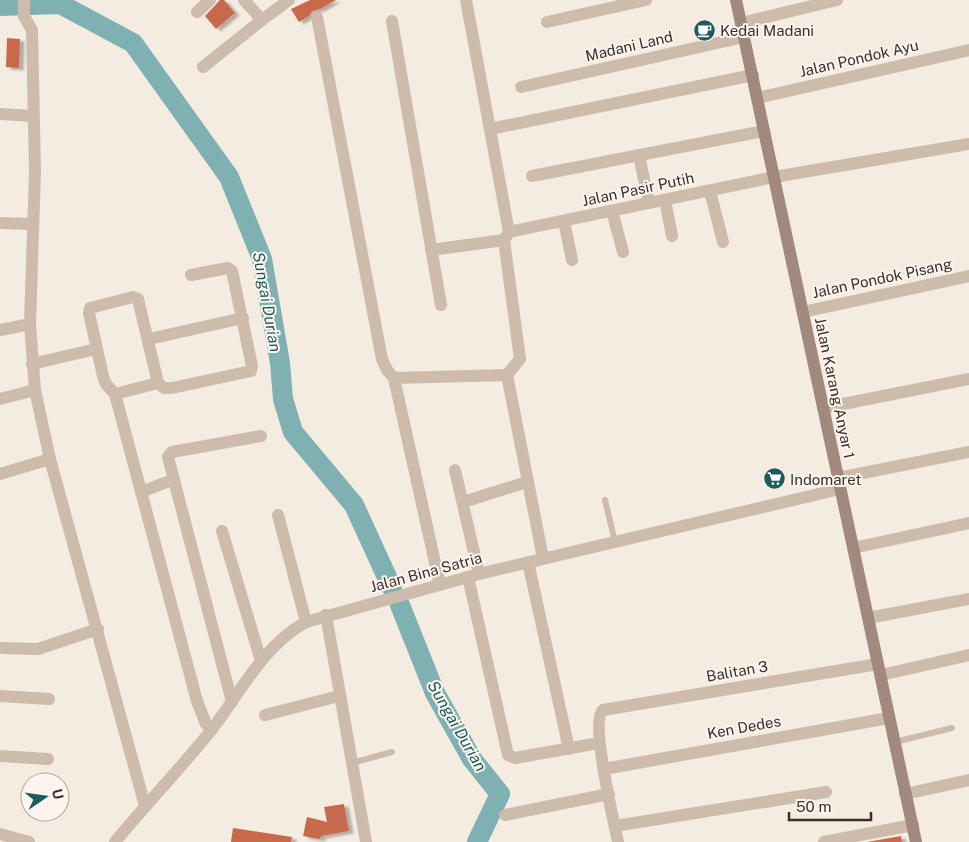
<svg xmlns="http://www.w3.org/2000/svg" width="969" height="842" font-family="'Public Sans',sans-serif">
<defs>
<filter id="shadow"><feDropShadow dx="4.5" dy="2.5" stdDeviation="1" flood-color="#0004"/></filter>
</defs>
<rect width="100%" height="100%" fill="#f4ebe1"/>
<g fill="none" stroke-linecap="round" stroke-linejoin="round">
<g stroke="#7fb0b2" stroke-width="20">
<polyline points="0,6 60,4 133,43 229,177 262,259 280,363 283,399 293,432 354,505 392,588"/>
<polyline points="400,605 435,693 472,759 500,794 477,842"/>
</g>
</g>
<g fill="#c8694b" filter="url(#shadow)">
<polygon points="220,0 224,0 235,13 216,29 205,16"/>
<polygon points="310,0 336,0 320,9 312,11 309,16 299,22 291,9"/>
<polygon points="7,38 20,39 19,68 6,67"/>
<polygon points="344,804 349,831 321,836 320,839 303,836 307,817 327,822 324,807"/>
<polygon points="233,828 292,837 291,842 231,842"/>
<polygon points="901,836 902,842 867,842"/>
</g>
<g fill="none" stroke-linecap="round" stroke-linejoin="round">
<g stroke="#cdbbac" stroke-width="6">
<polyline points="605,500 615,542"/>
<polyline points="895,742 952,728"/>
<polyline points="352,763 392,752"/>
</g>
<g stroke="#cdbbac" stroke-width="12">
<polyline points="24,0 24,16 32,30 35,172 30,324 35,390 50,459 145,806"/>
<polyline points="244,0 262,20 289,0"/>
<polyline points="197,12 210,0"/>
<polyline points="317,17 382,359 387,370 394,378 440,585"/>
<polyline points="392,21 441,305"/>
<polyline points="547,22 646,0"/>
<polyline points="741,23 837,0"/>
<polyline points="203,67 262,20"/>
<polyline points="521,87 744,37"/>
<polyline points="757,98 969,50"/>
<polyline points="0,114 33,116"/>
<polyline points="490,129 753,75"/>
<polyline points="639,155 649,203"/>
<polyline points="532,176 764,131"/>
<polyline points="710,191 723,242"/>
<polyline points="665,200 672,236"/>
<polyline points="612,211 623,252"/>
<polyline points="564,221 572,260"/>
<polyline points="0,223 32,224"/>
<polyline points="509,232 774,177 969,144"/>
<polyline points="431,250 504,240"/>
<polyline points="803,312 969,276"/>
<polyline points="0,330 30,324"/>
<polyline points="149,339 243,318"/>
<polyline points="32,364 96,349"/>
<polyline points="507,375 543,558"/>
<polyline points="394,378 507,375 520,359 504,240 509,232 466,0"/>
<polyline points="158,383 138,299 133,297 90,308 89,313 103,376 106,384 115,394 197,701 206,724 212,728"/>
<polyline points="115,394 158,383 164,388 172,388 251,371 252,366 232,271 228,268 191,275"/>
<polyline points="0,399 35,390"/>
<polyline points="455,470 479,574"/>
<polyline points="0,474 50,459"/>
<polyline points="838,478 969,452"/>
<polyline points="141,492 172,480"/>
<polyline points="463,502 527,482"/>
<polyline points="278,515 306,622"/>
<polyline points="222,531 261,661"/>
<polyline points="853,548 969,523"/>
<polyline points="528,562 569,749"/>
<polyline points="468,577 508,755 515,758 599,743"/>
<polyline points="326,615 366,842"/>
<polyline points="868,618 969,599"/>
<polyline points="0,648 38,649 98,629"/>
<polyline points="881,675 969,655"/>
<polyline points="0,696 49,699"/>
<polyline points="232,702 168,457 172,452 261,436"/>
<polyline points="265,715 339,696"/>
<polyline points="0,756 48,759"/>
<polyline points="604,769 889,718"/>
<polyline points="905,794 969,780"/>
<polyline points="505,815 609,794"/>
<polyline points="615,826 826,792"/>
<polyline points="0,834 29,842"/>
<path d="M115,842C147,803 182,767 213,728C241,691 264,645 306,622L479,574L840,489"/>
<path d="M618,842C614,822 590,721 603,710L878,664"/>
<polyline points="824,842 913,825"/>
</g>
<polyline stroke="#cdbbac" stroke-width="12" points="823,408 969,379"/>
<polyline stroke="#a18a7d" stroke-width="12" points="736,0 916,842"/>
</g>
<defs>
<symbol id="cafe-disc" viewBox="-11 -11 22 22"><circle r="9.5" fill="#1f5a5e" stroke="#fbf5ee"/><path d="M-5.5-4.5H6V0H3Q3 3.5 0 3.5H-2.5Q-5.5 3.5-5.5 0ZM3-3.2v2h1.7v-2ZM-6 4.5H4V6H-6Z" fill="#fff"/></symbol>
<symbol id="supermarket-disc" viewBox="-11 -11 22 22"><circle r="9.5" fill="#1f5a5e" stroke="#fbf5ee"/><path d="M-6-5.5h2.5l.6 2H6L4.5 2H-2.5L-4.4-4H-6ZM-1.5 3.2a1.3 1.3 0 1 0 .1 0ZM3 3.2a1.3 1.3 0 1 0 .1 0Z" fill="#fff"/></symbol>
</defs>
<g fill-rule="evenodd">
<use href="#cafe-disc" x="692" y="18" width="25" height="25"/>
<use href="#supermarket-disc" x="762" y="466" width="25" height="25"/>
</g>
<g text-anchor="middle" dominant-baseline="central" stroke-width="4" stroke-linejoin="round" paint-order="stroke">
<g font-size="15" fill="#3b302b" stroke="#fbf5ee" text-anchor="start">
<text x="720" y="30">Kedai Madani</text>
<text x="790" y="479">Indomaret</text>
</g>
<g font-size="15" fill="#3b302b" stroke="#fbf5ee">
<text transform="translate(629 46) rotate(-13)">Madani Land</text>
<text transform="translate(859 58) rotate(-13)">Jalan Pondok Ayu</text>
<text transform="translate(638 189) rotate(-12)">Jalan Pasir Putih</text>
<text transform="translate(882 278) rotate(-12)">Jalan Pondok Pisang</text>
<text transform="translate(835 388) rotate(78)">Jalan Karang Anyar 1</text>
<text transform="translate(426 572) rotate(-15)">Jalan Bina Satria</text>
<text transform="translate(737 671) rotate(-10)">Balitan 3</text>
<text transform="translate(744 727) rotate(-10)">Ken Dedes</text>
</g>
<g font-size="16" font-style="italic" fill="#1f5a5e" stroke="#fbf5ee">
<text transform="translate(267 302) rotate(80)">Sungai Durian</text>
<text transform="translate(457 726) rotate(60)">Sungai Durian</text>
</g>
</g>
<g transform="translate(45 797) rotate(77)"><circle r="24" fill="#fbf5ee" stroke="#aea6a0"/>
<path d="M0-4L9 19L0 12L-9 19Z" fill="#1f5a5e"/>
<text y="-8" font-size="14" font-weight="bold" text-anchor="middle" fill="#3b302b">U</text>
</g>
<path d="M789 812v8h82v-8" fill="none" stroke="#3b302b" stroke-width="2.5"/>
<text x="796" y="812" font-size="15" fill="#3b302b" stroke="#fbf5ee" stroke-width="4" paint-order="stroke">50 m</text>
</svg>
